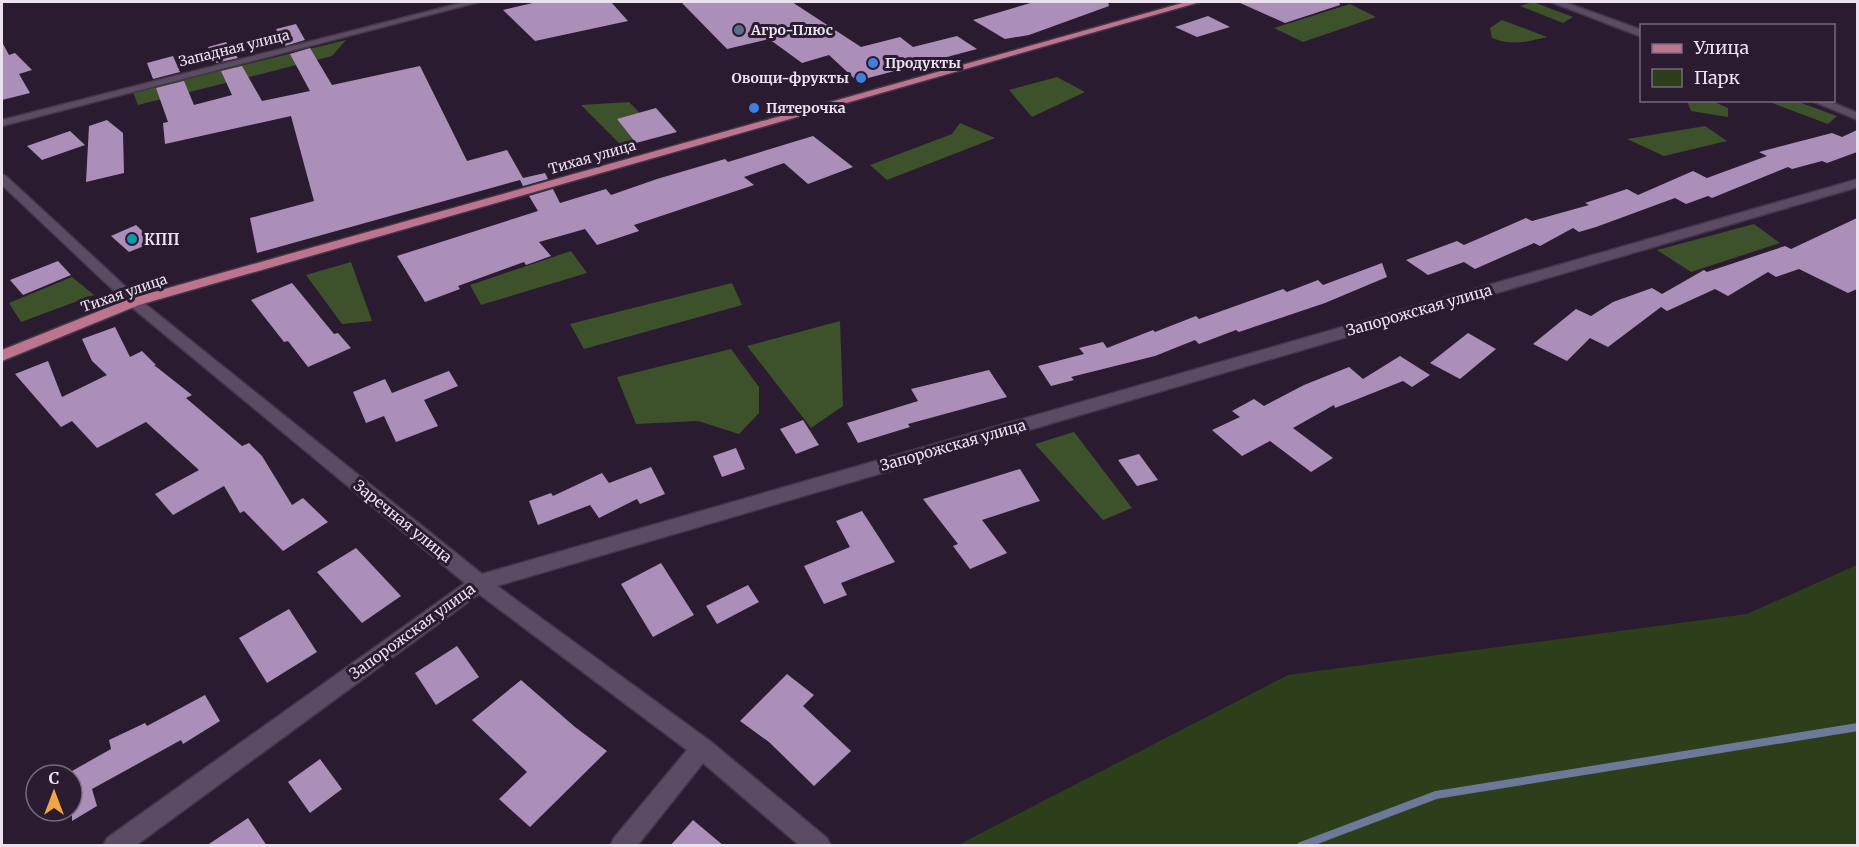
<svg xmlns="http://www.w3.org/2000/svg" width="1859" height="847" font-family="Merriweather,serif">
<rect width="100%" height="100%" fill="#2a1b30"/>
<polygon fill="#2c3e1a" points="1857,565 1858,844 1854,845 958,845 1288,675 1747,614"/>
<g fill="#3d522a">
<polygon points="1533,2 1573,17 1563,23 1520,6"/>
<polygon points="1350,4 1376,17 1303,42 1274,28"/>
<path d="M1502,20L1547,37C1527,42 1511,46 1492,38L1490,28Z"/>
<polygon points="346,40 332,56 138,105 133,92"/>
<polygon points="1057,77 1085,92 1032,117 1009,90"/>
<polygon points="1687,101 1712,101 1728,108 1728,117 1691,111"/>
<polygon points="1767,101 1796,101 1837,116 1828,124"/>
<polygon points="629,102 660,134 620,144 581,105"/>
<polygon points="960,123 995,138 887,180 870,165 952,134"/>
<polygon points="1705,126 1727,141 1664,156 1627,139"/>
<polygon points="1754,224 1780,243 1691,272 1657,250"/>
<polygon points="571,251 587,273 481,305 470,285"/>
<polygon points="351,262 372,321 342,324 306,275"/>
<polygon points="72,277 94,295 21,322 9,303"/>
<polygon points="732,283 742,305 584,349 570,324"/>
<polygon points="840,321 843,406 811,428 747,346"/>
<polygon points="731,349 759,387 759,413 739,434 698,421 636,424 617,377"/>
<polygon points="1074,432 1132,508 1103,520 1035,444"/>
</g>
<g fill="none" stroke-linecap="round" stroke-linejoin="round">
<polyline stroke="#6c7998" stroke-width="8" points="1301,846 1436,795 1858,727"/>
</g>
<g fill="#ac8fb9">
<polygon points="537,2 611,2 628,21 535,41 503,10"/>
<polygon points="681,2 792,2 861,47 900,37 913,47 957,36 977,49 857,81 829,55 802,63 769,39 727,49"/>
<polygon points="1034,2 1108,2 1109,6 1029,35 1005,39 973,20"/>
<polygon points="1238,2 1339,2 1340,5 1285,23"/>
<polygon points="1208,16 1230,27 1197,37 1175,27"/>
<polygon points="296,24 305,40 285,46 276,29"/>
<polygon points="2,42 9,55 15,53 32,70 19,74 30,93 2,100"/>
<polygon points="226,42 238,58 216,63 208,47"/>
<polygon points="310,48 332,85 420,66 467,161 507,150 523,178 545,173 548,179 523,186 520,180 257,253 250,218 314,201 291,116 165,144 163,123 168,122 156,88 184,81 194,105 232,95 221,71 242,66 262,101 310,91 290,54"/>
<polygon points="173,56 180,72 153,79 147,63"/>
<polygon points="656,108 677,132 636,143 617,119"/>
<polygon points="107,120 123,133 124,173 86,182 89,126"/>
<polygon points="1857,130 1857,152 1827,163 1822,161 1792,169 1788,167 1712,198 1708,196 1686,204 1675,198 1596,227 1579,232 1573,228 1540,246 1534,243 1475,269 1464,262 1428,275 1406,260 1457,241 1464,245 1526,218 1532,221 1589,205 1585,203 1627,189 1638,195 1693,171 1707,178 1767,156 1759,152 1832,133 1842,137"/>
<polygon points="70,131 85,145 42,160 27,146"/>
<polygon points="813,136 853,167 808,184 784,163 744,177 754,185 634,225 639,231 597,245 585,229 539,242 551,256 526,265 524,262 458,286 460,289 425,302 397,256 538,211 529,196 553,189 560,203 606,189 611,195 657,179 725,159 728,162"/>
<polygon points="1857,218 1857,289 1848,293 1799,269 1776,277 1768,272 1728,296 1715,289 1667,311 1661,307 1608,347 1590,338 1567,361 1533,344 1576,309 1591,316 1613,302 1652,288 1662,294 1704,270 1707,272 1785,246 1791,249"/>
<polygon points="136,225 154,242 129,252 111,236"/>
<polygon points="58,261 71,275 23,295 10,280"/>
<polygon points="1382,263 1387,277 1325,303 1239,332 1236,330 1199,344 1195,340 1155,356 1071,377 1074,380 1051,386 1038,366 1084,354 1079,348 1103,342 1107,348 1153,330 1155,332 1196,316 1199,319 1283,289 1287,292 1318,280 1323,285"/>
<polygon points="292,283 334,334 338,333 351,348 308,367 288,341 284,342 251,300"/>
<polygon points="115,327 130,357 142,351 156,365 154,365 192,395 186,398 242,446 249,443 262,456 292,505 303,498 328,522 283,551 244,511 240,513 224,486 173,515 155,494 199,470 146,422 97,448 72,421 61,427 15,374 48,361 62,397 107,375 92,361 82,339"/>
<polygon points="1468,333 1496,349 1460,379 1430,363"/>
<polygon points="1400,356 1430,375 1412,387 1403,381 1335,408 1334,405 1293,428 1333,458 1311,472 1270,441 1242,456 1212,430 1240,417 1232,411 1254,399 1264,406 1304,385 1349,367 1363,379"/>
<polygon points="989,370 1007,397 908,424 910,427 858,443 847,423 918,401 911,389"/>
<polygon points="449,371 458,386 424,400 438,426 396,442 384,416 366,423 353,392 385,379 392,393"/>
<polygon points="803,420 819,445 796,454 780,429"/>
<polygon points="736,448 745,469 722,477 713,456"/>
<polygon points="1139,454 1158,480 1137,486 1118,460"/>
<polygon points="651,467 665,494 640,504 637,499 599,518 590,505 538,525 529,501 551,493 553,496 602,473 609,483"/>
<polygon points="1020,469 1040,501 982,520 1007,553 970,569 953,546 958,544 923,499"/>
<polygon points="862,511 895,562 841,583 847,595 824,604 804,566 850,547 836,521"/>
<polygon points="356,548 401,596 362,623 317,572"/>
<polygon points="661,563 694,615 653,637 621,584"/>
<polygon points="748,585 759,602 717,624 706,606"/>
<polygon points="289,609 317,652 267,683 239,638"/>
<polygon points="457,646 479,677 436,705 415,673"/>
<polygon points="787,674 814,695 803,706 851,751 814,786 769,742 740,721"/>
<polygon points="521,680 575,727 607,751 530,827 499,799 527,772 472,720"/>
<polygon points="205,695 220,721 183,744 181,740 92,789 97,806 72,821 72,771 111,749 109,740 145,723 147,726"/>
<polygon points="320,759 342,789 310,813 288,782"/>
<polygon points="248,818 267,846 206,846"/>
<polygon points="693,820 724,846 670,846"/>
</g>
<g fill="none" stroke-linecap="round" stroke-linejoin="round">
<defs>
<g id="minor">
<polygon points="465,2 479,2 2,126 2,120"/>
<polygon points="2,175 6,176 139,299 482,574 1858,179 1858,187 497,586 710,741 827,838 831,846 800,846 703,763 637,846 610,846 614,838 687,750 479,594 135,846 103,846 107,838 465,583 129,305 2,185"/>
</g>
<g id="tertiary">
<polygon points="1551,2 1564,2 1642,30 1642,37"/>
<polygon points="1810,100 1826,100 1858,113 1858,120"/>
</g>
<polygon id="primary" points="1186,2 1200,2 139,305 2,361 2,350 129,299"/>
</defs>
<use href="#minor" stroke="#423647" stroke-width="3"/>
<use href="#tertiary" stroke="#423647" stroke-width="3"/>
<use href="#primary" stroke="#423647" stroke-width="3"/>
<use href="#minor" fill="#5c4c63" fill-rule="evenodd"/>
<use href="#tertiary" fill="#5c4c63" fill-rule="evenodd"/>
<use href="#primary" fill="#bd748f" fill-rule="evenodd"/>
</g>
<circle fill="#5c6f8a" stroke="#2a1b30" stroke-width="2" cx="739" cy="30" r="6"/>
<g fill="#3f7fe0" stroke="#2a1b30" stroke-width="2">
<circle cx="873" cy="63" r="6"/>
<circle cx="861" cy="78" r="6"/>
<circle cx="754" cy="108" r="6"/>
</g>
<circle fill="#0f9aa8" stroke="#2a1b30" stroke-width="2" cx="132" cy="239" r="6"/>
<g text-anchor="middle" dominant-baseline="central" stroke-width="6" stroke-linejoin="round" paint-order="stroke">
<g font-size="14" font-weight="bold" fill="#ebe1ef" stroke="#2a1b30" text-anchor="start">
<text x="751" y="30">Агро-Плюс</text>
<text x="885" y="63">Продукты</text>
<text x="849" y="78" text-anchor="end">Овощи-фрукты</text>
<text x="766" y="108">Пятерочка</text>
</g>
<g font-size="14" fill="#ebe1ef" stroke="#2a1b30">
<text transform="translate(234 48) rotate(-14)">Западная улица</text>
<text transform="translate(592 157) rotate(-16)">Тихая улица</text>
<text transform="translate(124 293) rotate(-19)">Тихая улица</text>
</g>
<g font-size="15" font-weight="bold" fill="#ebe1ef" stroke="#2a1b30" text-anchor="start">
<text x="144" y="239">КПП</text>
</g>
<g font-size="15" fill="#ebe1ef" stroke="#2a1b30">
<text transform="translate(1419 310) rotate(-16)">Запорожская улица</text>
<text transform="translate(953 445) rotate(-16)">Запорожская улица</text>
<text transform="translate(403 521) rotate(39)">Заречная улица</text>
<text transform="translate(412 631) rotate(-36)">Запорожская улица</text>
</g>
</g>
<rect width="1859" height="847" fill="none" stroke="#ebe1ef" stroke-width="6"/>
<rect x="1640" y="24" width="195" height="78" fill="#2a1b30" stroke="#776a7c" stroke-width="1.5"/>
<rect x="1652" y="44" width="30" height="9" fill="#bd748f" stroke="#776a7c" stroke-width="1.5"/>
<text x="1694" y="54" font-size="18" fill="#ebe1ef">Улица</text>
<rect x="1652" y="69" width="30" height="18" fill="#2c3e1a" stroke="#776a7c" stroke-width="1.5"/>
<text x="1694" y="84" font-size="18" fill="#ebe1ef">Парк</text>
<g transform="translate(54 793)"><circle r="28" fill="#2a1b30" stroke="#776a7c" stroke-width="1.5"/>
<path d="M0-4.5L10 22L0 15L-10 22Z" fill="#f3a442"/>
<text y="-9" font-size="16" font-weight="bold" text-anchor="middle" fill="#ebe1ef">С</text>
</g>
</svg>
